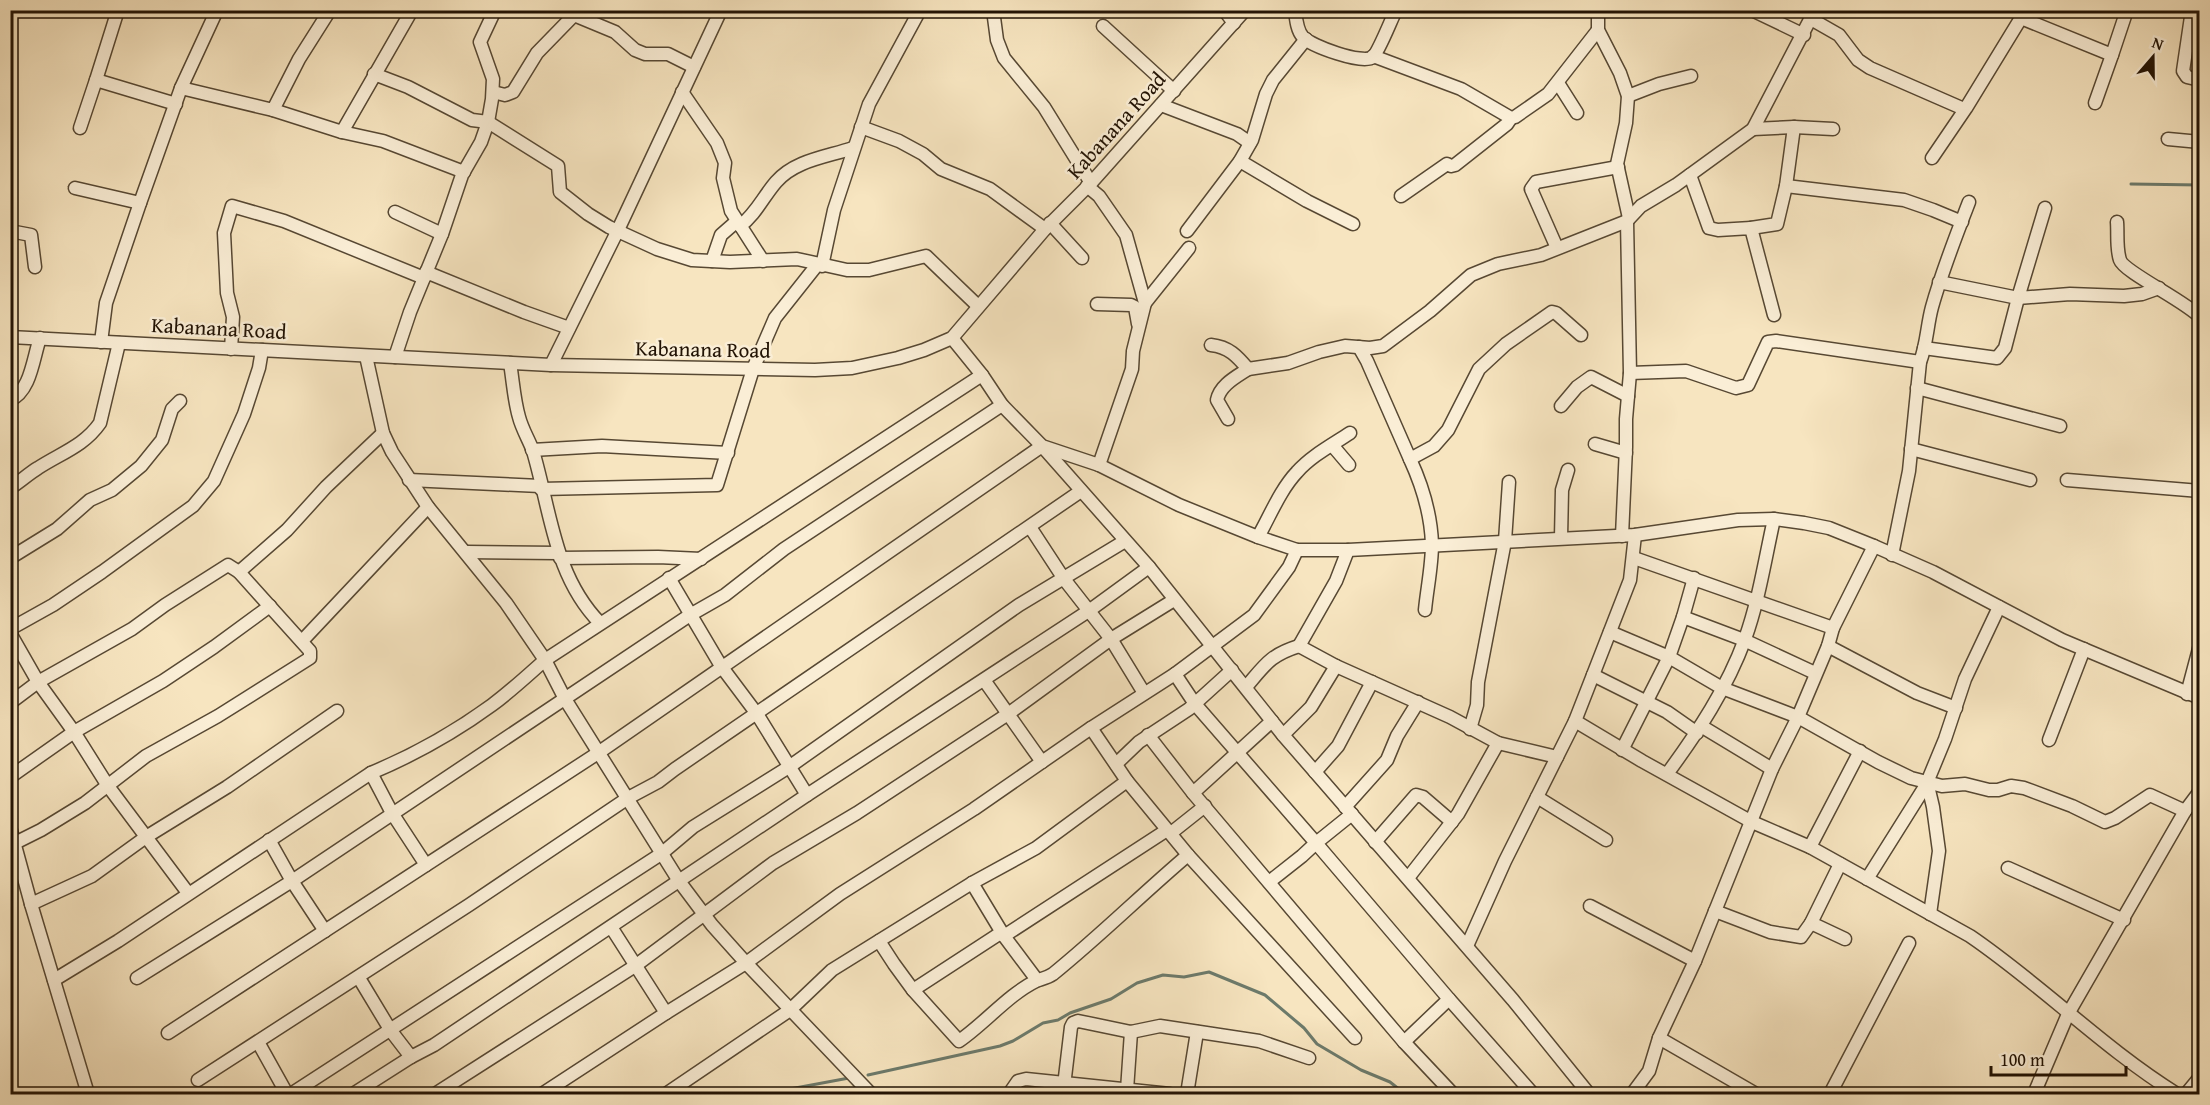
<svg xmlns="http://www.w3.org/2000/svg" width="2210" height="1105" font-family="'Gentium Book Plus',serif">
<rect width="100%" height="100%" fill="#f7e5c0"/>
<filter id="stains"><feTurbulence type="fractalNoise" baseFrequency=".00333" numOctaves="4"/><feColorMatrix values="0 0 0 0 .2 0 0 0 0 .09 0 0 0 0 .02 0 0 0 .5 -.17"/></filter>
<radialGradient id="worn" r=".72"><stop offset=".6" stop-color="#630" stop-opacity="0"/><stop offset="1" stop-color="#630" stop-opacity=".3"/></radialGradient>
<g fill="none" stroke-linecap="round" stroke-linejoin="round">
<g stroke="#6c7a6b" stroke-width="3">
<polyline points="2131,184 2200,185"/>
<polyline points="868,1075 1000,1046 1013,1041 1043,1023 1058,1020 1070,1013 1111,999 1137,983 1163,975 1184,977 1209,972 1265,995 1304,1028 1317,1044 1361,1070 1390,1082 1405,1094"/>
<polyline points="784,1094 790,1089 849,1078"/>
</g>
<defs>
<g id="minor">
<polyline points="118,10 96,80 176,104"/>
<polyline points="993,10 997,40 1004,58 1044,107 1091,183"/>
<polyline points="1224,10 1234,23"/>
<path d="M1295,10C1296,19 1297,31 1303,37C1311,46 1363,65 1373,57C1379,51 1391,20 1396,10"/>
<polyline points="1598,10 1598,30 1620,73 1628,96 1626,123 1617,164 1629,218"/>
<polyline points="1752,10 1804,35"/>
<polyline points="2192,10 2183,71 2187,77 2200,80"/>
<polyline points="1811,19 1839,35 1858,60 1870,68 1964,109"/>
<polyline points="1103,26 1174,91"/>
<polyline points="1373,56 1461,89 1511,118 1515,117 1548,94 1598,30"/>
<polyline points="374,74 408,87 472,120 488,122 558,166 560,192 588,214 609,227 657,249 692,260 730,262 797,259 847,270 869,270 926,256 978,306"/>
<polyline points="1558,83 1577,113"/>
<polyline points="181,88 273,110 299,59 330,10"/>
<polyline points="493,92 505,95 513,92 537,53 574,15 615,32 635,50 645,54 668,54 694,67"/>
<polyline points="682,92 717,143 725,163 723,178 731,211 763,261"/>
<polyline points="1628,96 1659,84 1691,76"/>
<polyline points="2095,103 2112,55"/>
<polyline points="1161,105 1237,134 1250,143"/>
<polyline points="273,110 342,132 383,141 464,172"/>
<polyline points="861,127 899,141 923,154 941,169 990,189 1045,229"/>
<polyline points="80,128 96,80"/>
<polyline points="1753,129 1794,127 1833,129"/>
<polyline points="342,132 412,10"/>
<polyline points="2168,139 2200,142"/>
<polyline points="1932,158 1966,108 2021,18 2112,55 2127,10"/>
<polyline points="1240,161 1307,201 1353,224"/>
<polyline points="1690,175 1709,228 1718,230 1751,228 1774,315"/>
<polyline points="1087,186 1099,196 1126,235 1145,303 1133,351 1132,369 1099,465"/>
<polyline points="1786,186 1904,200 1933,210 1962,222"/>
<polyline points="75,188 140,203"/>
<polyline points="1401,196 1447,164 1451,166 1455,165 1507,124 1511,118"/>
<polyline points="2045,208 2018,298 2070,294 2124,296 2142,294 2159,288"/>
<polyline points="395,212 442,234"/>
<path d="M2117,222C2118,234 2116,248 2120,260C2124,272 2185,301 2200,317"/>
<polyline points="1050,223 1082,258"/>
<path d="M740,226C756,214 763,197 776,182C795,160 827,157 853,148"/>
<polyline points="1751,228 1777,224 1786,186 1794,127"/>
<polyline points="10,231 31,235 35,267"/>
<polyline points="1187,231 1240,161 1252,140 1266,94 1273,80 1306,39"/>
<polyline points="1557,248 1531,189 1536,182 1618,167"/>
<polyline points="712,261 721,235 737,221"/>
<polyline points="822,266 834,210 869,104 920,10"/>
<polyline points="426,272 524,312 569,328"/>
<polyline points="1145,303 1189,248"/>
<polyline points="1097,304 1131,305 1135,307 1138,324"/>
<polyline points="10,337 551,365 815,370 852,368 898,358 924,350 952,338 1045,229 1091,183 1245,10"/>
<polyline points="952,338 982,375 1002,405 1042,446 1099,465 1179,505 1258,537 1297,550 1348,550 1635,535 1738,520 1774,519 1804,523 1829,528 1874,546 1933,572 2062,640 2200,698"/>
<polyline points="101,342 106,303 140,203 181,88 217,10"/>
<path d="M1211,345C1229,347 1237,356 1248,369L1288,363L1319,352L1345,346L1370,348L1383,346L1430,311L1471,275L1498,264L1541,255L1627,221L1641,206L1676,185L1753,129L1815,10"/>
<polyline points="1359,347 1367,361 1410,459"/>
<polyline points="1924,348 1997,358 2005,348 2018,298 1939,282"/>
<polyline points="231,349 233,317 227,293 224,233 232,206 284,221 424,278"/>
<polyline points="366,356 383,433 392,452 428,507 506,603 545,660 565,699 679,881 712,925 746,963 871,1094"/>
<polyline points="395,357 410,312 442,234 462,175 481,142 488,122 492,99 493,79 480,42 495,10"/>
<path d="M510,363C513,381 514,400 519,417C522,429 529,440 533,451C551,512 554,576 600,623"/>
<polyline points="551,365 618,230 721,10"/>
<polyline points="1630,373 1686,371 1736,388 1748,385 1768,342 1776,341 1920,362"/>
<polyline points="1917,388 2060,426"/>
<path d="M10,400C31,391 33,358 40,338"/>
<polyline points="1561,406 1577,387 1591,377 1628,396"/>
<path d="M1228,419L1217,400C1220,385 1236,377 1248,369"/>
<polyline points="1595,444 1626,453"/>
<polyline points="1332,445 1349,465"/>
<polyline points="1911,449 2030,480"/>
<polyline points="532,450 602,446 728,453"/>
<polyline points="409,480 540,486"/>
<polyline points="2067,480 2200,491"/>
<path d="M10,488C20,482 28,474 38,468C61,453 84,446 100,423L119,343"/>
<polyline points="541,489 717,485 753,369 775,318 817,265"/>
<polyline points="1030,527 1064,579 1111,639 1144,693"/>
<polyline points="1622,536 1626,447 1626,419 1630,373 1627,221"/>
<path d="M1258,537C1270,516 1280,490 1297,472C1311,456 1332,445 1350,433"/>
<polyline points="1561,538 1562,490 1568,470"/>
<polyline points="1348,550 1336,581 1299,646 1336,666 1450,717 1498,743 1458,814 1408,878"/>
<polyline points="467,552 558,553"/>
<path d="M1892,555L1909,471L1920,362C1927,344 1927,325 1932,307C1942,271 1956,236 1969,202"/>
<polyline points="10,558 57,529 90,500 112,490 141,466 162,440 172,409 180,401"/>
<polyline points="560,558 658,557 701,559"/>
<polyline points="1634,558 1833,628"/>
<polyline points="239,572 287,530 326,487 383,433"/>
<polyline points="669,578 721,666 757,714 807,795"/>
<path d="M1425,610C1427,589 1432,566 1432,544C1431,515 1422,485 1410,459L1434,446L1448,430L1479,369L1506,344L1552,312L1556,313L1581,335"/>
<polyline points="1683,617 1694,578"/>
<polyline points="10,629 53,605 102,572 193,506 214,481 244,414 259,368 262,350"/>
<polyline points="1610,632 1669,657 1722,688 1798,717 1878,762 1911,778 1942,786 1965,784 1989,790 1998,790 2011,786 2024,788 2072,806 2105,822 2115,818 2150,795 2185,811"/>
<polyline points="10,633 38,682 74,732 108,786 188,893"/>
<polyline points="302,641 428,507"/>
<polyline points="1828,646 1917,693 1956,708"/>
<polyline points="1175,674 1195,704 1316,843 1302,856 1269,882"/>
<polyline points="1593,675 1667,712 1697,733"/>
<polyline points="984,680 1042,762"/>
<path d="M1246,687C1265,665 1270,655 1299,646"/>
<polyline points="2187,694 2200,645"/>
<polyline points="10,703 38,682 132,629 165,605 228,565 239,572 310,651 310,658 218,716 146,756 85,803 41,830 15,843"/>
<path d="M1575,721L1642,761L1752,822L1810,847L1970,936C2042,985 2103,1048 2177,1094"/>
<polyline points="1701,726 1772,769"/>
<polyline points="1091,728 1127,781"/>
<polyline points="1470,729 1477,705 1478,682 1505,541 1509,482"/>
<polyline points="1148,735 1193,793 1404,1042 1453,1094"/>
<polyline points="1283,735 1311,707 1336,666"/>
<polyline points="2049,740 2084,649"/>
<polyline points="1498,743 1557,757"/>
<polyline points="1622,750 1669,657 1683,617 1744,640 1815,673"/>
<polyline points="1116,764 1139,742 1189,709 1232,670"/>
<polyline points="1315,772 1338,746 1372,682"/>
<polyline points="371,773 392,813 426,865"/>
<path d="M1667,774C1698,732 1727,688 1745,639C1759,600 1765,559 1774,519"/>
<polyline points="10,777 74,732 163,681 214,647 270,606"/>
<polyline points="1926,785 1929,790 1933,807 1939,851 1930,914"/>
<polyline points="1193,793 1272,721"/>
<polyline points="1537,797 1606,840"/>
<polyline points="1345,807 1387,760 1397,736 1418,702"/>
<polyline points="1352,814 1316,843 1449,999 1404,1042"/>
<polyline points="10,827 31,904 88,1094"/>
<path d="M1167,830L1004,936L999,934L913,990L959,1041C984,1024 1009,994 1036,981C1041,979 1047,978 1053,974C1100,936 1142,894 1188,855"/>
<polyline points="1171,833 1205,806"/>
<polyline points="269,840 292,881 325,931"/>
<polyline points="1375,842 1416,795 1423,797 1452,822"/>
<polyline points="1810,847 1860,751"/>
<polyline points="2008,868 2124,920"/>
<polyline points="1867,879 1926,785 1945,739 1965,679 1999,607"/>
<polyline points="972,883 1004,936 1037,980"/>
<polyline points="31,904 92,876 146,837 227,787 337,711"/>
<polyline points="1590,906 1695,961"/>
<polyline points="1715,911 1770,932 1801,937 1811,923 1840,864"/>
<polyline points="1811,923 1845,939"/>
<polyline points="611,927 666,1013"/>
<polyline points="879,941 894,964 913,990"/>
<polyline points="1467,946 1505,861 1575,721 1593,675 1630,580 1635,535"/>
<polyline points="137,978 292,881 690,615 725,595 784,549 1002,405"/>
<polyline points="359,978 391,1031 411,1057"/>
<path d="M54,980L118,941L371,773C414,755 455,732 492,705C511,691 528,675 545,660L982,375"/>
<polyline points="1449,999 1533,1094"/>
<polyline points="168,1033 598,753 1042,446 1149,567 1283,735 1513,1000 1589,1094"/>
<polyline points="1659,1038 1756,1094"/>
<polyline points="258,1042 287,1094"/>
<polyline points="198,1080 469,905 628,798 658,782 675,769 1081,491"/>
<polyline points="1127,1090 1131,1032"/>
<polyline points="291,1094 661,854 693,827 789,767 1019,605 1125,541"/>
<polyline points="353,1094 411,1057 434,1045 807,795 1090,610 1149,567"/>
<polyline points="435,1094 635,966 773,863 857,813 1008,714 1111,639 1174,600"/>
<polyline points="542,1094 666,1013 746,963 840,894 974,809 1091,728 1175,674 1254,615 1289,567 1297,550"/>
<polyline points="666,1094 790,1010 832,970 972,883 1036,848 1127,781 1188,855 1355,1038"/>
<polyline points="1009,1094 1018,1081 1026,1079 1170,1094"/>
<polyline points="1063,1094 1071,1027 1073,1023 1078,1021 1131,1032 1160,1026 1259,1041 1309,1058"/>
<polyline points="1187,1094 1197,1032"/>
<polyline points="1632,1094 1649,1071 1659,1038 1695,961 1772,769 1798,717 1828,646 1833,628 1874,546"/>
<polyline points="1830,1094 1909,943"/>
<polyline points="2034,1094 2068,1014 2185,811 2200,791"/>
<polyline points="2186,1094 2200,1077"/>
</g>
</defs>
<use href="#minor" stroke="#574833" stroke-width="15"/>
<use href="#minor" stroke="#faeed6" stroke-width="12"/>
</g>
<g text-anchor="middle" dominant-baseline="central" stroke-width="5" stroke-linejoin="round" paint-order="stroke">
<g font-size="21" fill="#221304" stroke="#faeed6">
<text transform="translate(1116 125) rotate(-48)">Kabanana Road</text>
<text transform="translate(219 328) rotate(3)">Kabanana Road</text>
<text transform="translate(703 349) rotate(1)">Kabanana Road</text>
</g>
</g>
<rect width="2210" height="1105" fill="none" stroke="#f7e5c0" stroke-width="36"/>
<rect x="12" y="12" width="2186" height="1081" fill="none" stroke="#221304" stroke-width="3"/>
<rect x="18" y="18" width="2174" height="1069" fill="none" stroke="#221304" stroke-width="1.5"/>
<g transform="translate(2153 57) rotate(20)" stroke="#faeed6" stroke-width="4.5" paint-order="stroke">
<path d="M0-4.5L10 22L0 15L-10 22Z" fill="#221304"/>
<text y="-9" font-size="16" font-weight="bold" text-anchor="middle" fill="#221304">N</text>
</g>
<path d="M1991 1066v9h135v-9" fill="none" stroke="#221304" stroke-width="3"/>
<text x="2000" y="1066" font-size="18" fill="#221304" stroke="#faeed6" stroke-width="4.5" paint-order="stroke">100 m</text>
<rect width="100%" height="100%" filter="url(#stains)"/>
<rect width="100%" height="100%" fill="url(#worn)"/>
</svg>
